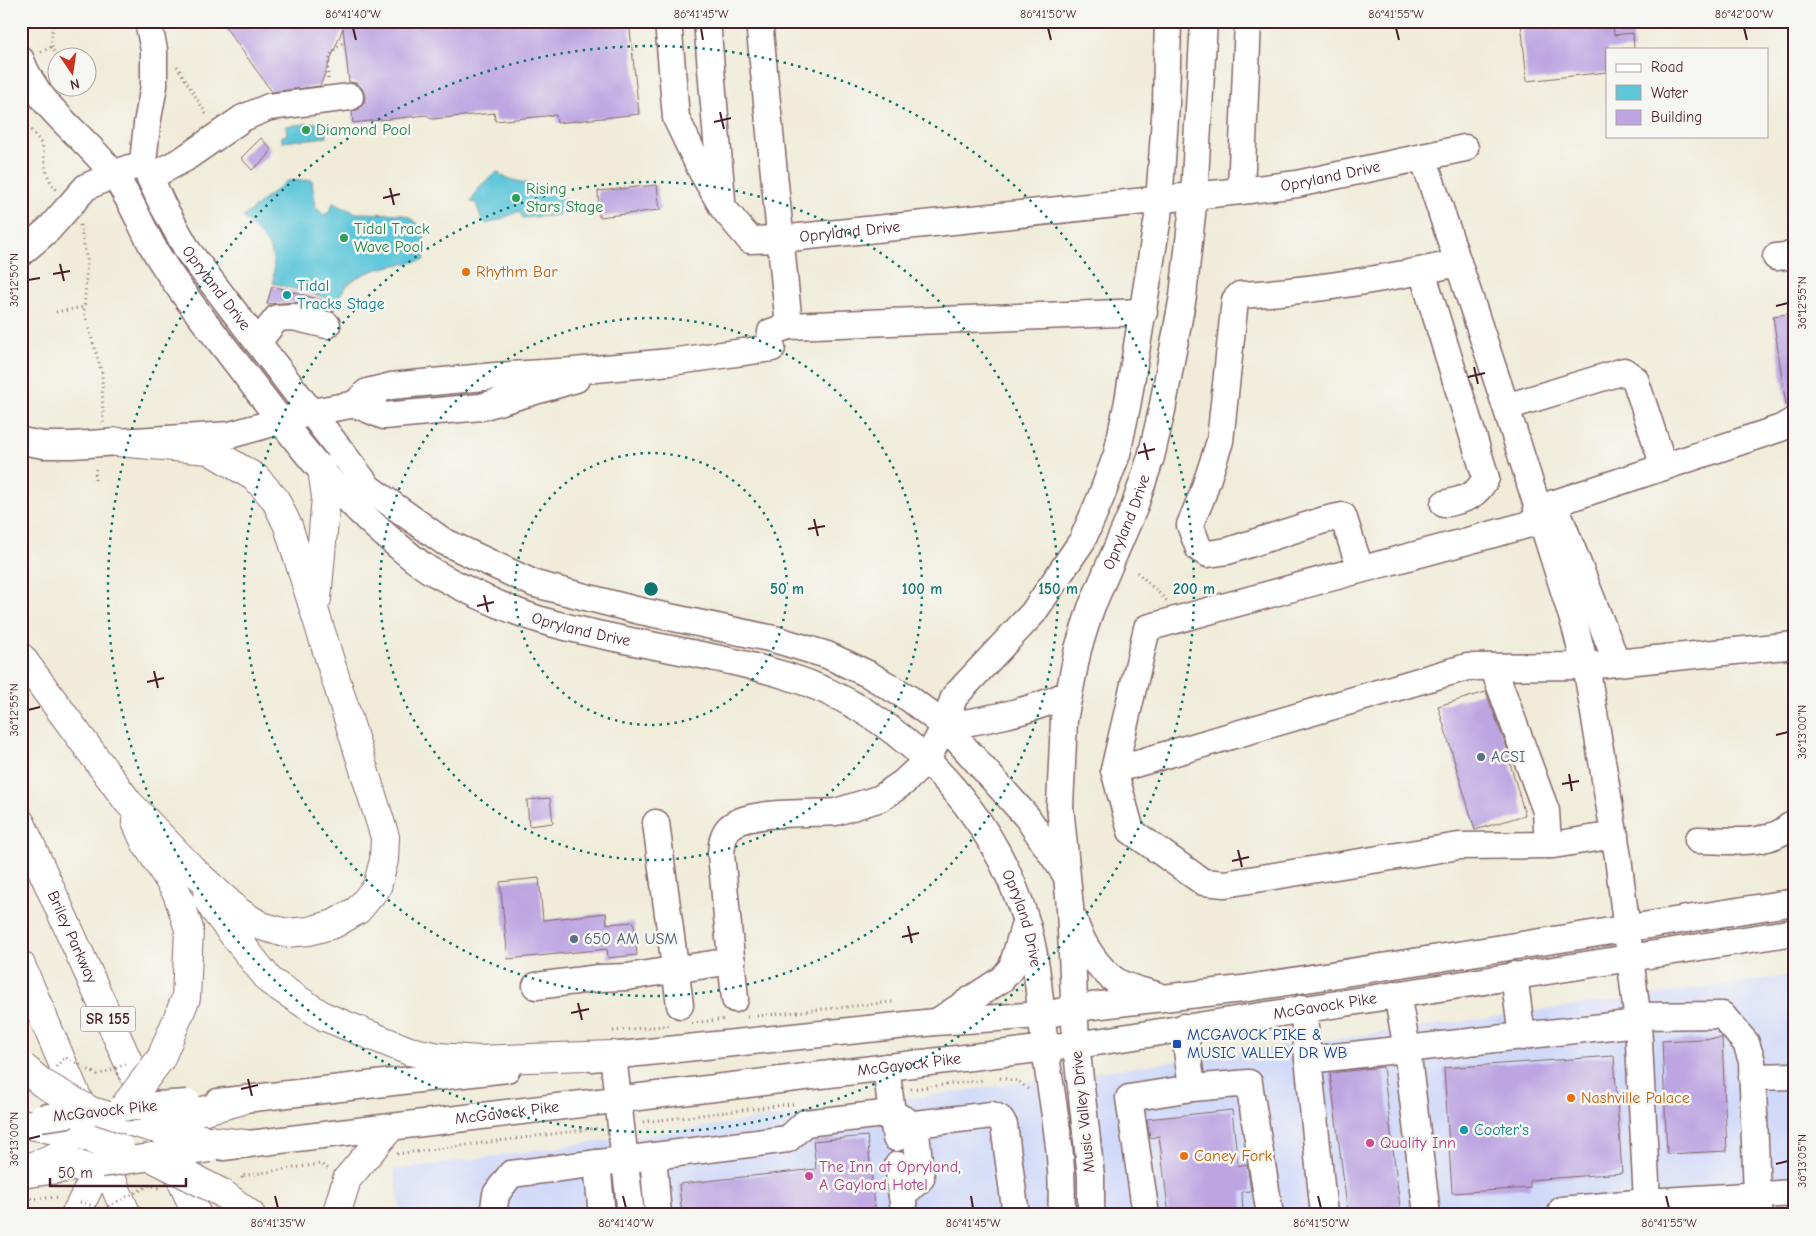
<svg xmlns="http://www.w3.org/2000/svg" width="1816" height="1236" font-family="'Comic Neue',sans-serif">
<rect width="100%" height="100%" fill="#f6f6f2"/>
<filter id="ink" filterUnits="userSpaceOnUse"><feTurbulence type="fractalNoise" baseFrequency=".02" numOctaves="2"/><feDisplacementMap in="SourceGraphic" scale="10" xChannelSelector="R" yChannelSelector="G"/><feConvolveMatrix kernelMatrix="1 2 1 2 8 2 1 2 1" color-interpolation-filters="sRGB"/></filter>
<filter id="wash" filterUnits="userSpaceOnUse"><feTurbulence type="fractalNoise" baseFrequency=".0096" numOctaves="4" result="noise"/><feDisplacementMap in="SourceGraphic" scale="20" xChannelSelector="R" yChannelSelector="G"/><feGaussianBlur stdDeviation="1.12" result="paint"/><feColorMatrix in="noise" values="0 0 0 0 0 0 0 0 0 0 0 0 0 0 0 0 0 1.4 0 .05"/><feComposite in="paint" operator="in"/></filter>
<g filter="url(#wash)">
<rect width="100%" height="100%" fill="#f0ecd9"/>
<polygon fill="#d1d9f9" points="1795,975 1795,1215 401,1215 394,1170"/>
<g fill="#5ec7da" stroke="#547382">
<polygon points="325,122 327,137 282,142 282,136 287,135 286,126"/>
<path d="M497,172C512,183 521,180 538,187C548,190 556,199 568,200L558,215L523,218L520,211L488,224L482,221L476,203L471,202L481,185Z"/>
<path d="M312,180L315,207L324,215L329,212L333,203L356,213L401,214L409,217L421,227L424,235V260C396,266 347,268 338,301L273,283C277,246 267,243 243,217L287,181Z"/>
</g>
<g id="blocks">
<g fill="#bca5e1">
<polygon points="221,21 629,21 639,114 557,123 556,115 495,121 494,113 432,119 427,115 353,123 352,112 359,109 364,103 365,96 362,88 356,83 349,82 343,28 320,86 272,92"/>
<polygon points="1521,21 1613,21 1614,35 1633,33 1634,49 1607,49 1607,72 1527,81"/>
<polygon points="261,138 271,149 268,156 252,170 241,158"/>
<polygon points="657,185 660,210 599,217 598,191"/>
<polygon points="272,286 336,304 334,312 296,302 267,304"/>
<polygon points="1795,313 1795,404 1786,405 1773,316"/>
<polygon points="1486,692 1510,756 1508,756 1525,815 1475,830 1438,706"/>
<polygon points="550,798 553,823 529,826 527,800"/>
<polygon points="539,878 543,920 606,913 607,924 634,922 637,955 608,958 607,949 508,959 500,882"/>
<polygon points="1722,1038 1727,1151 1667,1154 1662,1041"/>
<polygon points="1614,1056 1622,1173 1530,1180 1530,1188 1452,1193 1444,1068"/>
<polygon points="1383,1067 1401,1215 1348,1215 1330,1073"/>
<polygon points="1232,1110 1238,1166 1247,1164 1251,1191 1242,1192 1243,1215 1169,1215 1159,1136 1150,1138 1147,1119"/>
<polygon points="867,1136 876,1215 682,1215 679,1184 816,1169 813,1141"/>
</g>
</g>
</g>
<g filter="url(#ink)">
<use href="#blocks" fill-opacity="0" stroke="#846768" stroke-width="1"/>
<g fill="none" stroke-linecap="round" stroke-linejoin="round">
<defs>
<g id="minor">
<path id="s1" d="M148,21L154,50V86L147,124L143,163L163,206L188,251L369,488L443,541L535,584L636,610L774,639L827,655L868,674L910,699L945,726L1027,817L1066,875"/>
<path id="s2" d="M668,21L676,118L702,172L723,208L750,240L780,239L1241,191L1297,184L1465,148"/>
<polyline points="707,21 722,200"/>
<polyline points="759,21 789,326"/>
<path id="s3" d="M21,60C38,107 80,132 110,170C131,196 142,231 160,259C182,295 210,328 235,361C284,425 334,494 397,545C408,554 419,564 431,571C467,591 507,610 547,622C626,644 708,652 787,676C900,711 992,809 1026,921C1039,964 1040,1011 1046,1055C1053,1108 1065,1161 1061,1215"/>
<polyline points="1423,157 1506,407 1575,626 1588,677 1618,857 1638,1023 1647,1202 1795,1193"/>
<polyline points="150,177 184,159 243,118 269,107 350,97"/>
<polyline points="1241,191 1248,21"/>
<polyline points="21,253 49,229 86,187 129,168"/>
<polyline points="1776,257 1795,255"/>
<path d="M1422,271L1486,478C1475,498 1465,499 1444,504"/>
<polyline points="770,339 771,332 789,326 1144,312"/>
<polyline points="258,342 277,318 293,317 327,325"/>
<polyline points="576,379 481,407 384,416 355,404 367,392 391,386 495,376 574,371 670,362 772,348"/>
<polyline points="1506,407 1624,371 1635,379 1664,467"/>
<polyline points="21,441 44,445 72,445 230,435 312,412 373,401"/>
<polyline points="1554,503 1617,663"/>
<polyline points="1537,509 1781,428 1795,420"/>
<path d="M1360,568L1343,516L1324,520L1228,551L1208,554L1199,549L1190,525L1202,496L1220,441L1235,300L1240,295C1314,291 1385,279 1458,263"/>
<polyline points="1493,667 1546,811 1548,845"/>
<path d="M945,726C986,720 1029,712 1068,694"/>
<path d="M1114,770L1147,628C1278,591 1410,557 1541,521"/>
<polyline points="656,823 680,1005"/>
<polyline points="1615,835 1553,845 1459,846 1225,884 1203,882 1131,831 1114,770 1467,667 1586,666 1795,645"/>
<path d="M1698,840C1726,840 1767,847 1790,826"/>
<path d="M1074,920C1080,941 1097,968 1116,981C1127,988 1143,991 1156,995"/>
<polyline points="1514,975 1522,1037"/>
<polyline points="536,986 599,978 627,977 732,961"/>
<polyline points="1397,994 1407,1049 1427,1215"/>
<path d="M735,999L721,854C722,845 722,835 729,828C746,810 811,814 836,812L881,798L904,782L926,761L945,726L954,697L1033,613L1082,541L1101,497L1117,454L1128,401L1158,217L1166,103L1168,21"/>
<polyline points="1303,1008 1324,1215"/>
<polyline points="1637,1016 1722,1015 1746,1043 1752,1061 1757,1196 1760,1215"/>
<polyline points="938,1021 1002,979 1012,967 1025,923"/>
<polyline points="1184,1027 1192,1088 1249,1083 1270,1215"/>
<polyline points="613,1055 631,1215"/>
<polyline points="591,1058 935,1022 1042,1015 1092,1006 1242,989 1795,902"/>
<polyline points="1308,1060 1638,1023"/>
<polyline points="886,1067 892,1113 907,1121"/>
<polyline points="1752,1077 1795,1076"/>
<polyline points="218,1102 507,1069"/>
<path id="s4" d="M223,1147L1097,1042L1795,932"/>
<polyline points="653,1156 658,1215"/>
<polyline points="597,1163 602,1215"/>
<polyline points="898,1165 902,1196"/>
<polyline points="27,1174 101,1164"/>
<polyline points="493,1215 496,1194 511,1174 788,1139 805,1123 892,1113 896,1138"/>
<polyline points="905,1215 902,1196 921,1178 915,1124 992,1115 999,1118 1004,1125 1016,1215"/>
<path id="s5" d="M1091,1215V1176L1076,1044L1070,907L1060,806L1064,720L1078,649L1091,608L1134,508L1151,457L1162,410L1183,296L1194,196L1204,21"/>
<polyline points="1146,1215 1129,1098 1192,1088"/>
<polyline points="1563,1215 1562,1210 1647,1202"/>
</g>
<g id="highway">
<polyline points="317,599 326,497 322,469"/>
<polyline points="21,657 128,802 194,871 239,912 261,926 286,933 309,931 334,924 358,910 377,887 384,860 385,837 288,526 275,499 256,478 209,450 117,442"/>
<polyline points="136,822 145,842 177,893 189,929 186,998 161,1058"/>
<path id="s6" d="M21,823L148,1106"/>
<polyline points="207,897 214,910 270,981 323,1016 409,1051 439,1057 478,1060 613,1055"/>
<polyline points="21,965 127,1215"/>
<polyline points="91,1111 153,1128"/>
<polyline points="194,1113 240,1101"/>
<polyline points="21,1123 84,1136"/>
<polyline points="207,1140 245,1144"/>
<polyline points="171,1157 197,1215"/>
<polyline points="21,1171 57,1156 84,1136"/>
<polyline points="222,1193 251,1215"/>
<polyline points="75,1215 101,1164"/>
<polyline points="336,1215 347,1179 390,1128"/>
</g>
</defs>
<use href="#minor" stroke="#846768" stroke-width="29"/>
<use href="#highway" stroke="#846768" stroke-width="30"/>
<g stroke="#846768" stroke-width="3" stroke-dasharray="1 4" stroke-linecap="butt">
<path d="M55,21C50,32 50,49 58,58"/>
<polyline points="111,21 114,23 122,21"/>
<polyline points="41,52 53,46"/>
<polyline points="177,66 208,117"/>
<path d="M328,79C327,60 329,52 344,42"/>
<path d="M21,119C27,127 41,139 43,149C46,165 44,177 57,190"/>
<polyline points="80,225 87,261 84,312 102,373 103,423"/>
<polyline points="56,312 84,307"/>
<polyline points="95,480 96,466"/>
<polyline points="1137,572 1167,601"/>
<polyline points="747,1017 893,1002"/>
<polyline points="692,1023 726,1019"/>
<polyline points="613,1031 671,1025"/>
<polyline points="1000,1078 1018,1081 1028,1089"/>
<polyline points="911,1089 984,1080"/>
<polyline points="643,1122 793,1104"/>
<polyline points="397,1154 599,1128"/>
<polyline points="242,1178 241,1176 320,1164 329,1169"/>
<polyline points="21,1199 60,1197"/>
</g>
<use href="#minor" stroke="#fff" stroke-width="26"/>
<use href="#highway" stroke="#fff" stroke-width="28"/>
<defs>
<g id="minor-bridge">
<polyline points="124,1107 188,1103"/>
<polyline points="41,1118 91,1111"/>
<polyline points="101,1164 209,1149"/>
</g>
<g id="highway-bridge">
<polyline points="23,1067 42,1083 91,1111"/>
<polyline points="124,1107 161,1058"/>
<polyline points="153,1128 207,1140"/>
<polyline points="153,1128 194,1113"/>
<polyline points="84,1136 120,1148"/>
<polyline points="151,1157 222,1193"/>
</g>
</defs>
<use href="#minor-bridge" stroke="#846768" stroke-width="29" stroke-linecap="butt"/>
<use href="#highway-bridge" stroke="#846768" stroke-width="30" stroke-linecap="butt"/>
<g stroke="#846768" stroke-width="3" stroke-dasharray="1 4" stroke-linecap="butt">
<polyline points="56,1067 65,1057 98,1075 128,1063"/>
<polyline points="80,1202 103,1209 150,1185 161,1189"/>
</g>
<use href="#minor-bridge" stroke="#fff" stroke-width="26"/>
<use href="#highway-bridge" stroke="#fff" stroke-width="28"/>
</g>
</g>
<path fill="none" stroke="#4a1f2b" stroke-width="2" d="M353,28L356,40M701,28L703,40M1048,28L1051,40M1396,28L1399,40M1744,28L1747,40M720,112L724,129M714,122L731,118M390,188L394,205M383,198L400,194M60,264L64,281M53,274L70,271M28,280L40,278M1776,306L1788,303M1474,367L1478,384M1468,377L1485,373M1144,443L1148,460M1138,453L1155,449M814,519L818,536M808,529L825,526M484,595L488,612M477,606L494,602M154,671L158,688M147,682L164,678M28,710L40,707M1776,735L1788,732M1569,774L1572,791M1562,784L1579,781M1238,850L1242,867M1232,861L1249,857M908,926L912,943M902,937L919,933M578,1003L582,1020M571,1013L589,1009M248,1079L252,1096M241,1089L258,1085M28,1139L40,1136M1776,1164L1788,1161M275,1196L278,1208M623,1196L626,1208M971,1196L973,1208M1318,1196L1321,1208M1666,1196L1669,1208"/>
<g fill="none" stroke="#0f766e" stroke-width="2.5" stroke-dasharray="2.5 5">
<circle cx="651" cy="589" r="136"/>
<circle cx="651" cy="589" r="271"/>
<circle cx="651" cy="589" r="407"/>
<circle cx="651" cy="589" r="543"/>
</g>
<g fill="#2e9e5b" stroke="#f6f6f2" stroke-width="2">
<circle cx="306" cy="130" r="5"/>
<circle cx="516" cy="198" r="5"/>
<circle cx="344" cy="238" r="5"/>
</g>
<g fill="#e8710a" stroke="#f6f6f2" stroke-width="2">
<circle cx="466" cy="272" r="5"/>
<circle cx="1571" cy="1098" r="5"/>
<circle cx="1184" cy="1156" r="5"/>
</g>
<g fill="#0f9aa8" stroke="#f6f6f2" stroke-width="2">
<circle cx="287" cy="295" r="5"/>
<circle cx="1464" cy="1130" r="5"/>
</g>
<g fill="#5c6f8a" stroke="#f6f6f2" stroke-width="2">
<circle cx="1481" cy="757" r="5"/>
<circle cx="574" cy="939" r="5"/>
</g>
<rect fill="#1a4fb4" stroke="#f6f6f2" stroke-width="2" x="1172" y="1039" width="10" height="10" rx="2.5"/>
<g fill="#d1479c" stroke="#f6f6f2" stroke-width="2">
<circle cx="1370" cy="1143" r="5"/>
<circle cx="809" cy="1176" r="5"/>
</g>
<g text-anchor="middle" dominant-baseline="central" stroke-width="5" stroke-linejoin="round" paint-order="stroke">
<rect fill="#f6f6f2" stroke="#7e6067" stroke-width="1" x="80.5" y="1006.5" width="55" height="25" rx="4"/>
<g font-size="15" font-weight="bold" fill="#4a1f2b">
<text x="108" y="1019">SR 155</text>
</g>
<g font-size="16" fill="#27864d" stroke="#f6f6f2" text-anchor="start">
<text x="316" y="130">Diamond Pool</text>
<text x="526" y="189">Rising<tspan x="526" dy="18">Stars Stage</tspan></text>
<text x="354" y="229">Tidal Track<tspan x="354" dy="18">Wave Pool</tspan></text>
</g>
<g font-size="16" fill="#4a1f2b" stroke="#f6f6f2">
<text stroke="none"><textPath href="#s2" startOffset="825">Opryland Drive</textPath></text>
<text stroke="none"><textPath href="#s2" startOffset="341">Opryland Drive</textPath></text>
<text stroke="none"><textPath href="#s1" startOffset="289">Opryland Drive</textPath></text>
<text stroke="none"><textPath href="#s5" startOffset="705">Opryland Drive</textPath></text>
<text stroke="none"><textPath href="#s3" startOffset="822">Opryland Drive</textPath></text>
<text stroke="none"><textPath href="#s3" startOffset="1385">Opryland Drive</textPath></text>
<text stroke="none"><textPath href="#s6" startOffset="125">Briley Parkway</textPath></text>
<text stroke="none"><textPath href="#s4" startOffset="1111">McGavock Pike</textPath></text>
<text stroke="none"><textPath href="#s4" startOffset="691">McGavock Pike</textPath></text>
<text transform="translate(105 1111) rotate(-6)">McGavock Pike</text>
<text transform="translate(1083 1112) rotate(-96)">Music Valley Drive</text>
<text stroke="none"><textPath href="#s4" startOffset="286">McGavock Pike</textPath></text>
</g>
<g font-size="16" fill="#c56008" stroke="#f6f6f2" text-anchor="start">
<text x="476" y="272">Rhythm Bar</text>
<text x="1581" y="1098">Nashville Palace</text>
<text x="1194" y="1156">Caney Fork</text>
</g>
<g font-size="16" fill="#0d838f" stroke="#f6f6f2" text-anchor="start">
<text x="297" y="286">Tidal<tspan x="297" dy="18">Tracks Stage</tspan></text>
<text x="1474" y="1130">Cooter's</text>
</g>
<g font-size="16" fill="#4e5e75" stroke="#f6f6f2" text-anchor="start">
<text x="1491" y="757">ACSI</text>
<text x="584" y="939">650 AM USM</text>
</g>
<g font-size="16" fill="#164399" stroke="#f6f6f2" text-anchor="start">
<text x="1187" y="1035">MCGAVOCK PIKE &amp;<tspan x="1187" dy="18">MUSIC VALLEY DR WB</tspan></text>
</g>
<g font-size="16" fill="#b23c85" stroke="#f6f6f2" text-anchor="start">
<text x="1380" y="1143">Quality Inn</text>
<text x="819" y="1167">The Inn at Opryland,<tspan x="819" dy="18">A Gaylord Hotel</tspan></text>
</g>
</g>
<circle cx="651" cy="589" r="8" fill="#0f766e" stroke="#f6f6f2" stroke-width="2.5"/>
<g font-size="15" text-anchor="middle" font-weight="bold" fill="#0f766e" stroke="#f6f6f2" stroke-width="5" stroke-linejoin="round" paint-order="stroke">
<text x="787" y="594">50 m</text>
<text x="922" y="594">100 m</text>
<text x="1058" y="594">150 m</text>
<text x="1194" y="594">200 m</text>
</g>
<rect width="1816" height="1236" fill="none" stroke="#f6f6f2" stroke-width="55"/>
<rect x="1606" y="48" width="162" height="90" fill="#f6f6f2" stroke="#b1a0a2"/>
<rect x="1616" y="64" width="25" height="8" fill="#ffffff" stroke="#b1a0a2"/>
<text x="1651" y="72" font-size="15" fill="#4a1f2b">Road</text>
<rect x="1616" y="85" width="25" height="15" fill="#5ec7da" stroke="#b1a0a2"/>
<text x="1651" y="98" font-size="15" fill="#4a1f2b">Water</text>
<rect x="1616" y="110" width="25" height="15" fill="#bca5e1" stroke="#b1a0a2"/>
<text x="1651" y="122" font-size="15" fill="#4a1f2b">Building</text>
<g transform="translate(72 72) rotate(167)"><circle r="24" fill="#f6f6f2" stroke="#b1a0a2"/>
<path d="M0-4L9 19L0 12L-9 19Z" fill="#c8321e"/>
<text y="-8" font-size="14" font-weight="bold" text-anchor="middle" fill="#4a1f2b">N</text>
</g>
<path d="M50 1178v8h136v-8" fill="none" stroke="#4a1f2b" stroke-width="2.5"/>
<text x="58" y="1178" font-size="15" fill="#4a1f2b" stroke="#f6f6f2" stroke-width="4" paint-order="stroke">50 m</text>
<rect x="28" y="28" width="1760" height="1180" fill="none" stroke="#4a1f2b" stroke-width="2"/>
<g font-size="12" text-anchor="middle" fill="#4a1f2b">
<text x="353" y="18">86°41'40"W</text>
<text x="701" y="18">86°41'45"W</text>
<text x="1048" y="18">86°41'50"W</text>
<text x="1396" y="18">86°41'55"W</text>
<text x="1744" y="18">86°42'00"W</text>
<text transform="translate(14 280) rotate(-90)" y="4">36°12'50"N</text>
<text transform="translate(1802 303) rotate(-90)" y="4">36°12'55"N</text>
<text transform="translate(14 710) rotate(-90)" y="4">36°12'55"N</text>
<text transform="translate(1802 732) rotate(-90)" y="4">36°13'00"N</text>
<text transform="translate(14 1139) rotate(-90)" y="4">36°13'00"N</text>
<text transform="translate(1802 1161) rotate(-90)" y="4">36°13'05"N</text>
<text x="278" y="1227">86°41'35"W</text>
<text x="626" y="1227">86°41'40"W</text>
<text x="973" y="1227">86°41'45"W</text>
<text x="1321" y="1227">86°41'50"W</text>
<text x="1669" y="1227">86°41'55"W</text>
</g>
</svg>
